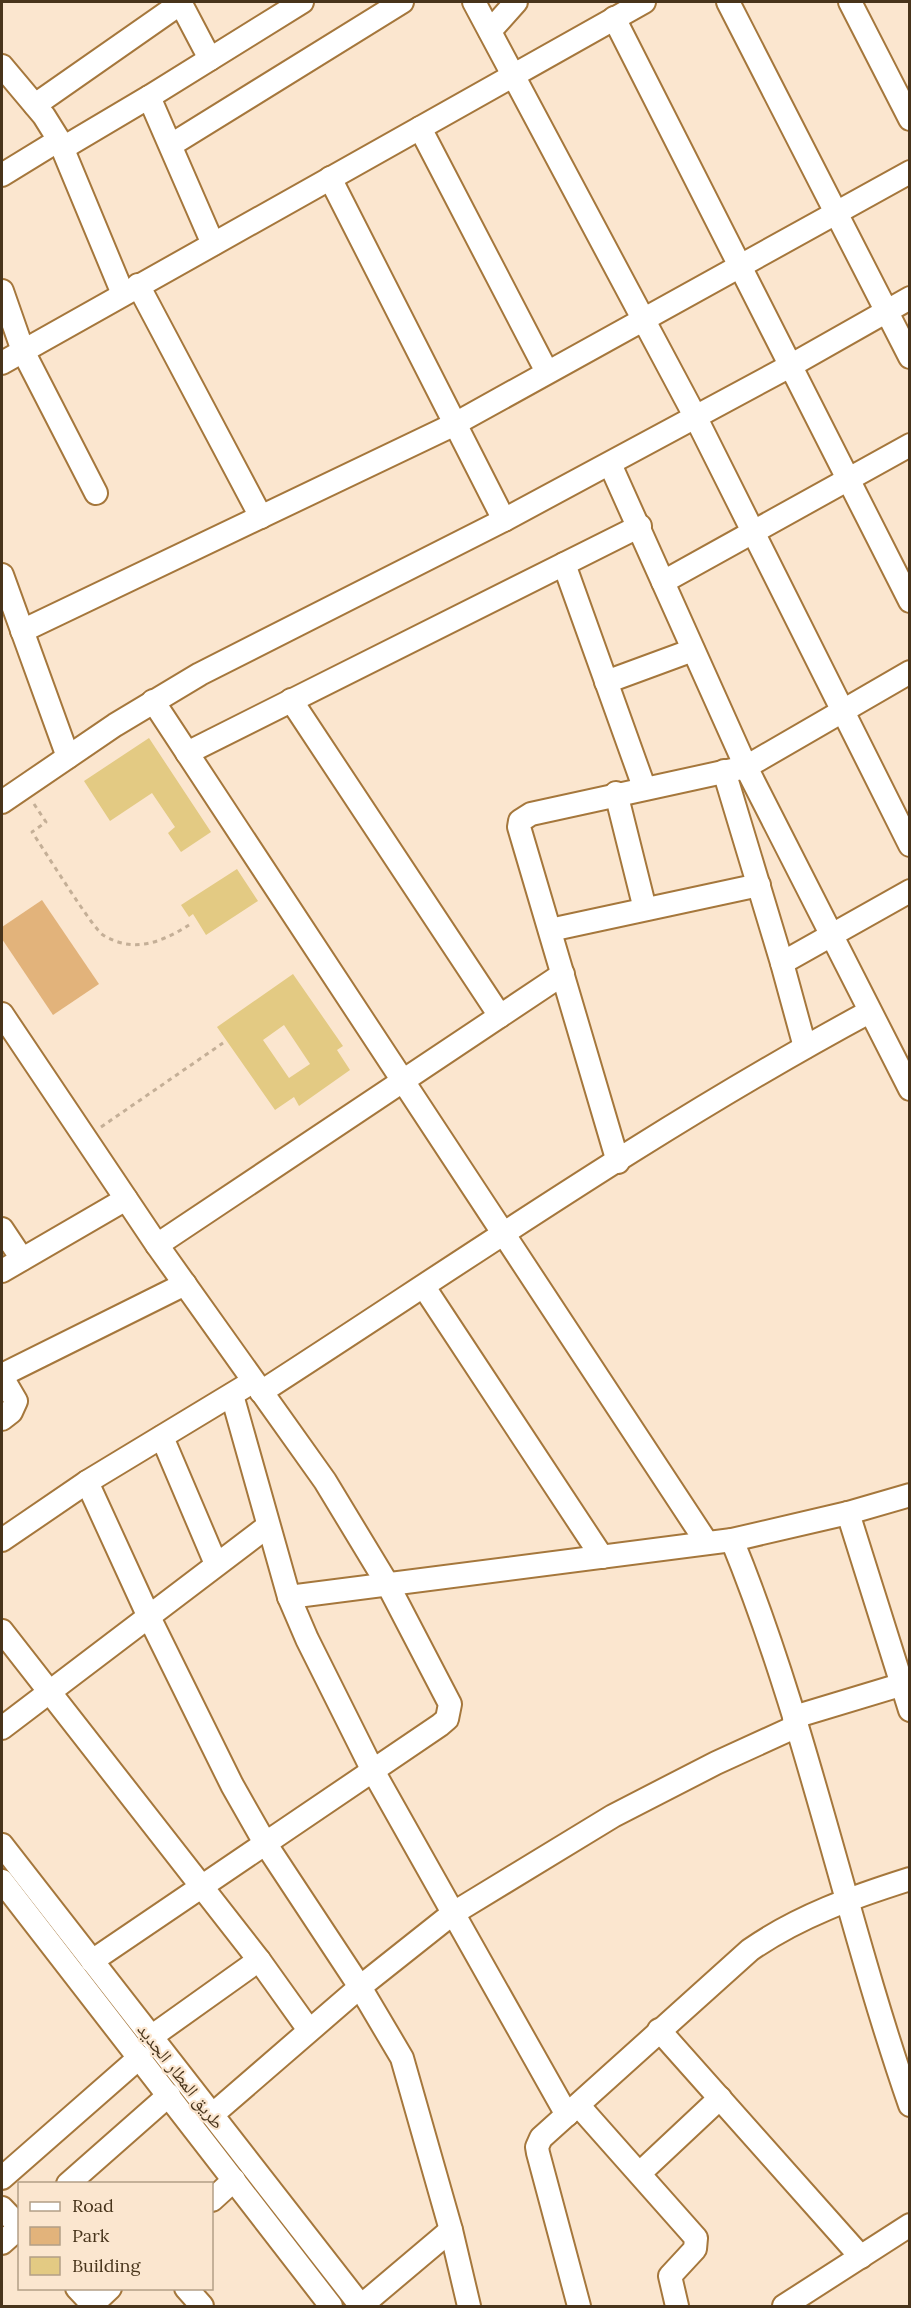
<svg xmlns="http://www.w3.org/2000/svg" width="911" height="2308" font-family="Lora,'Noto Naskh Arabic',serif">
<rect width="100%" height="100%" fill="#fbe6cf"/>
<polygon fill="#e2b37b" points="42,900 99,984 53,1015 2,939 2,927"/>
<g fill="#e3ca83" fill-rule="evenodd">
<polygon points="149,738 211,832 181,852 168,833 175,827 152,793 110,821 84,781"/>
<polygon points="237,869 258,901 206,935 193,914 189,917 181,905"/>
<path d="M293,974L343,1046L337,1050L350,1070L299,1106L294,1097L275,1110L217,1027ZM284,1025L310,1064L289,1078L263,1040Z"/>
</g>
<g fill="none" stroke-linecap="round" stroke-linejoin="round">
<defs>
<g id="minor">
<polyline points="180,2 210,59"/>
<polyline points="474,2 696,418 910,845"/>
<polyline points="728,2 910,357"/>
<polyline points="850,2 910,119"/>
<polyline points="614,18 910,601"/>
<polyline points="490,31 516,2"/>
<polyline points="2,66 44,116 59,140 123,294"/>
<polyline points="35,105 181,3"/>
<polyline points="420,128 547,372"/>
<polyline points="171,145 402,2"/>
<polyline points="63,148 149,97"/>
<polyline points="2,175 59,140"/>
<polyline points="330,178 504,520"/>
<polyline points="213,244 149,97 302,2"/>
<polyline points="138,285 261,517"/>
<polyline points="2,291 23,351 96,493"/>
<polyline points="2,363 644,2"/>
<polyline points="610,464 746,767 910,1089"/>
<polyline points="564,564 644,787"/>
<polyline points="2,575 68,757"/>
<polyline points="663,582 910,445"/>
<polyline points="22,631 453,425 910,172"/>
<polyline points="606,682 693,650"/>
<polyline points="291,700 500,1016"/>
<polyline points="153,701 707,1543"/>
<polyline points="187,753 640,526"/>
<polyline points="724,771 782,963 805,1047"/>
<polyline points="616,793 645,909"/>
<polyline points="2,802 115,725 200,674 504,520 790,366 910,298"/>
<polyline points="550,930 759,885"/>
<polyline points="782,963 910,891"/>
<polyline points="2,1014 157,1245 325,1481 388,1585 450,1704 447,1719 440,1725 92,1961"/>
<polyline points="618,1162 519,827 520,821 531,814 746,767 910,672"/>
<polyline points="2,1229 22,1259"/>
<polyline points="157,1245 563,974"/>
<polyline points="2,1271 126,1199"/>
<polyline points="424,1287 602,1557"/>
<polyline points="2,1375 185,1284"/>
<polyline points="2,1377 16,1401 11,1412 2,1419"/>
<path d="M261,1392C461,1263 659,1125 869,1012"/>
<polyline points="232,1395 289,1597 307,1639 372,1769 567,2115"/>
<polyline points="162,1437 216,1564"/>
<polyline points="87,1482 148,1615 232,1785 265,1843 360,1987 402,2058 451,2230 469,2306"/>
<polyline points="848,1513 910,1710"/>
<polyline points="2,1540 87,1482 244,1387"/>
<path d="M732,1540C807,1723 845,1918 910,2105"/>
<polyline points="289,1597 732,1540 848,1513 910,1495"/>
<polyline points="2,1631 259,1960 309,2030"/>
<polyline points="794,1717 910,1682"/>
<polyline points="2,1728 268,1526"/>
<polyline points="2,1845 361,2306"/>
<polyline points="2,1881 331,2306"/>
<polyline points="659,2030 861,2257"/>
<polyline points="151,2037 259,1960"/>
<polyline points="579,2106 696,2238 695,2249 670,2276 677,2306"/>
<polyline points="212,2115 360,1987 452,1914 613,1816 716,1763 797,1726"/>
<polyline points="640,2173 720,2098"/>
<polyline points="2,2178 140,2057"/>
<polyline points="68,2184 169,2095"/>
<polyline points="212,2200 234,2180"/>
<polyline points="2,2208 20,2227"/>
<polyline points="2,2243 20,2227"/>
<polyline points="77,2288 94,2306"/>
<polyline points="186,2288 202,2306"/>
<polyline points="92,2305 110,2288"/>
<polyline points="361,2306 451,2230"/>
<path d="M579,2306L538,2153L537,2147L541,2138L750,1950C799,1916 853,1897 910,1879"/>
<polyline points="784,2306 910,2225"/>
</g>
</defs>
<use href="#minor" stroke="#a5773c" stroke-width="26"/>
<g stroke="#c4af97" stroke-width="3" stroke-dasharray="4.5 4.5" stroke-linecap="butt">
<path d="M34,804L46,822L32,832C43,848 93,929 103,935C134,954 162,942 189,925"/>
<polyline points="101,1127 223,1043"/>
</g>
<use href="#minor" stroke="#fff" stroke-width="22"/>
</g>
<g text-anchor="middle" dominant-baseline="central" stroke-width="4.5" stroke-linejoin="round" paint-order="stroke">
<g font-size="18" fill="#48341b" stroke="#fbe6cf">
<text transform="translate(181 2076) rotate(52)">طريق المطار الجديد</text>
</g>
</g>
<rect width="911" height="2308" fill="none" stroke="#48341b" stroke-width="6"/>
<rect x="18" y="2182" width="195" height="108" fill="#fbe6cf" stroke="#b39f87" stroke-width="1.5"/>
<rect x="30" y="2202" width="30" height="9" fill="#ffffff" stroke="#b39f87" stroke-width="1.5"/>
<text x="72" y="2212" font-size="18" fill="#48341b">Road</text>
<rect x="30" y="2227" width="30" height="18" fill="#e2b37b" stroke="#b39f87" stroke-width="1.5"/>
<text x="72" y="2242" font-size="18" fill="#48341b">Park</text>
<rect x="30" y="2257" width="30" height="18" fill="#e3ca83" stroke="#b39f87" stroke-width="1.5"/>
<text x="72" y="2272" font-size="18" fill="#48341b">Building</text>
</svg>
